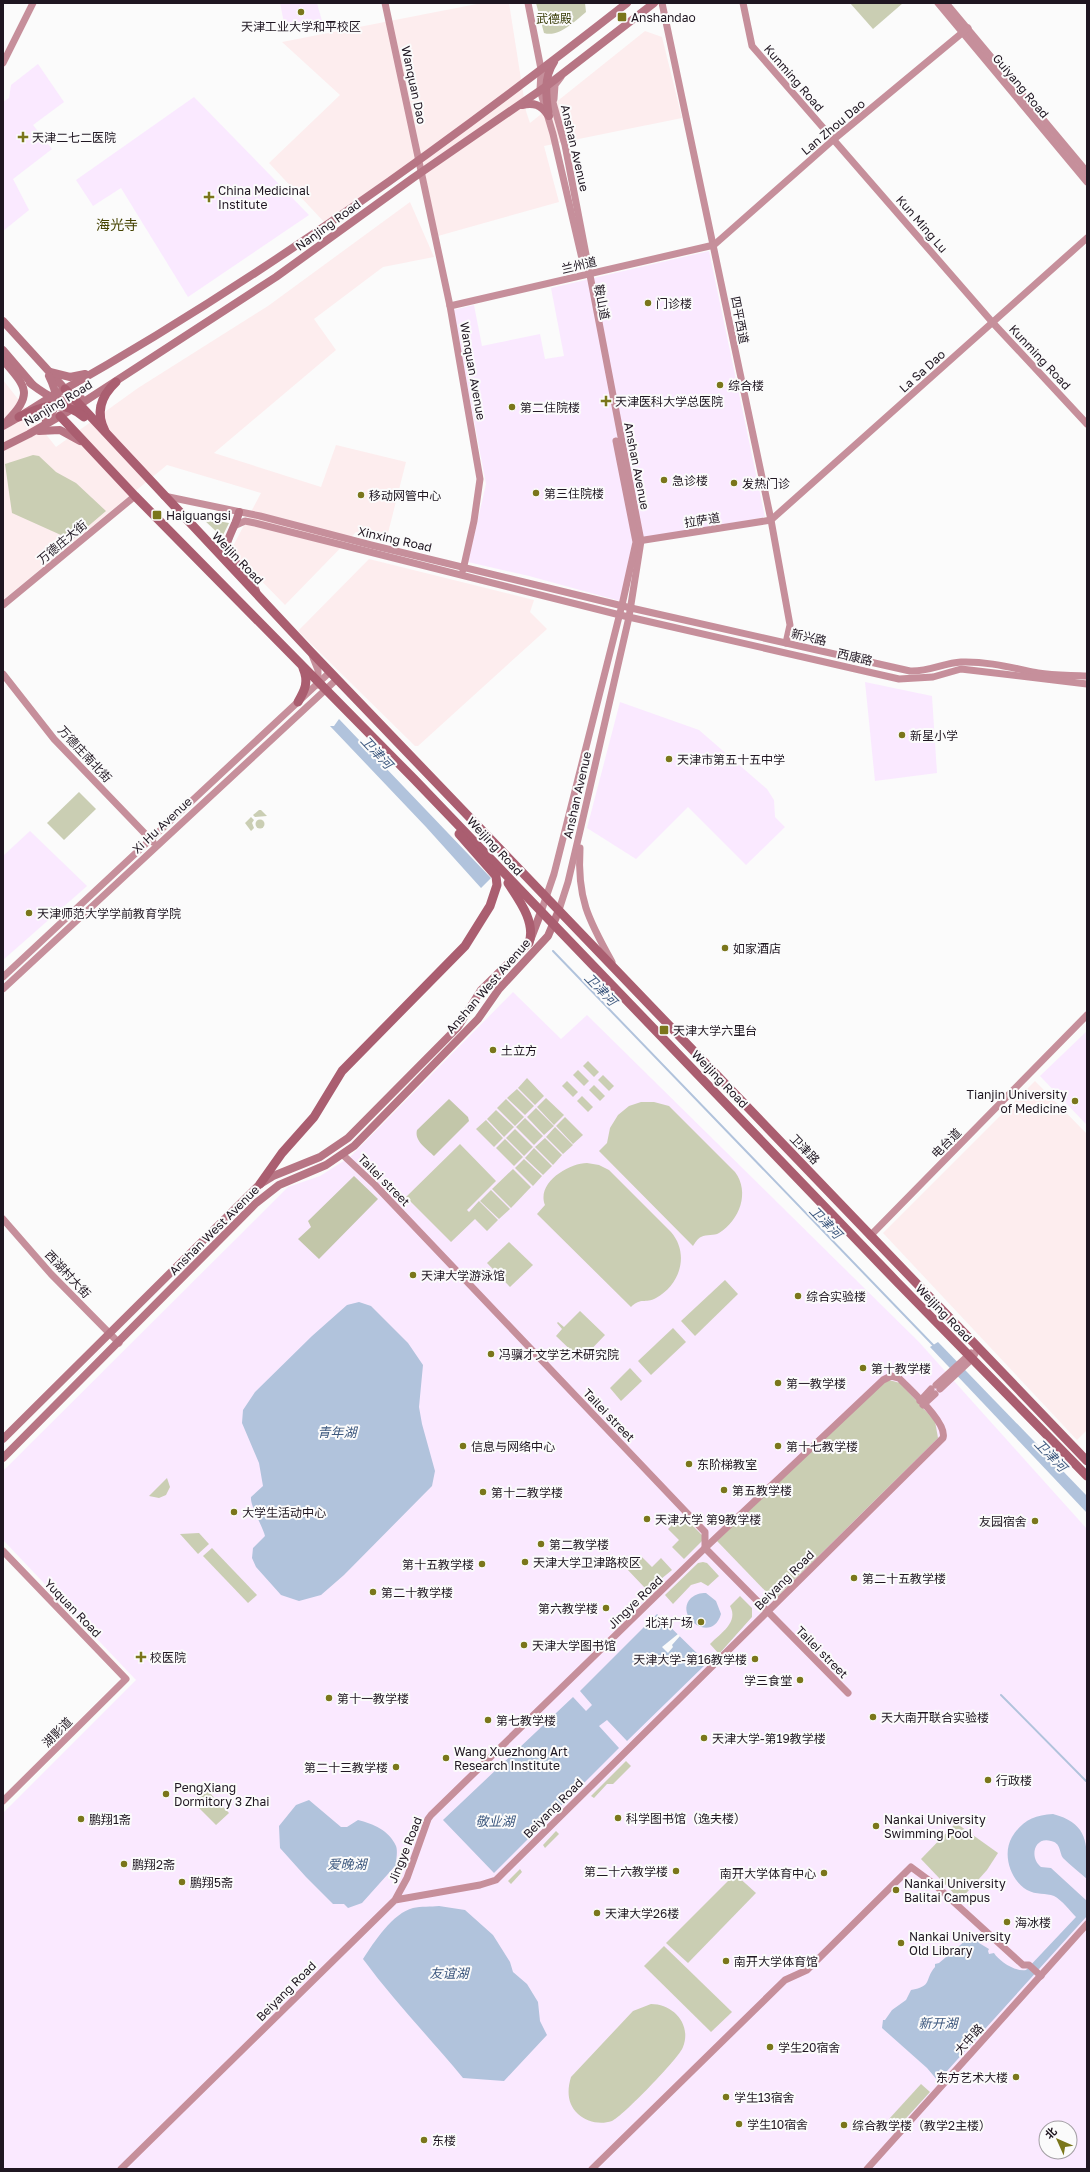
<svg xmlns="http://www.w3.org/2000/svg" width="1090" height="2172" font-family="'Golos Text','Noto Sans SC',sans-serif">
<rect width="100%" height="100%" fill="#fbfbfb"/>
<g fill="#fdedee">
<polygon points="482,3 509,3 526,111 530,123 645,31 662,37 682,118 544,146 559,202 438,236 421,155 324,222 269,163 340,95 282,42"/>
<polygon points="410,202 434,257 383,267 314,319 336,350 214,453 321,487 336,445 406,462 387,537 356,532 285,605 238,557 232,548 261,493 167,465 3,600 3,380 56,447 138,388 268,306"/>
<polygon points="369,559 534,600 530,612 547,629 418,746 415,746 298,631"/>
<polygon points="1035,1081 1087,1134 1087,1430 1077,1440 883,1233"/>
</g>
<g fill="#fae9ff" fill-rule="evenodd">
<polygon points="280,3 317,3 322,21 285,28"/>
<polygon points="38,64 64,102 33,125 52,149 13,179 29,210 3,231 3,102 9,98 11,85"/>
<polygon points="194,97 309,215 188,297 121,188 93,206 76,180"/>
<polygon points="709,251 765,517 633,540 620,601 529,576 468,562 486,484 453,310 474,305 482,346 540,334 545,359 564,356 551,288"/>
<polygon points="865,682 932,696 937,773 875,781"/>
<polygon points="620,702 699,730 767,789 774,800 775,817 785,827 746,865 688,807 636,859 587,828"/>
<polygon points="30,831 87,886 3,960 3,856"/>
<path d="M513,992L561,1039L587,1015L919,1342L1087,1529V2169H3V1813L136,1680L3,1540V1471L288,1187L320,1176L350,1157ZM1046,2128H1070V2152H1046Z"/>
<polygon points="1087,1031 1087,1125 1040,1076"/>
</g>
<g fill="#caceb3">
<path d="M536,3H585L586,12C576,20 559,38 544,33Z"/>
<polygon points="850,3 903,3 873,29"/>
<polygon points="33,455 39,456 56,472 76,483 106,511 72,540 12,513 5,464"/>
<polygon points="202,518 229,523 222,537"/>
<polygon points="79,792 96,809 64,840 47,823"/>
<polygon points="259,810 261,810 267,816 255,817 253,815"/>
<polygon points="251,817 254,820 252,823 254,828 251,831 245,823"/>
<circle cx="260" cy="824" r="4.5"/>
<polygon points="588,1061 599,1072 594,1077 583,1066"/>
<polygon points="578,1070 589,1081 584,1086 573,1075"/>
<polygon points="603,1075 614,1086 609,1091 598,1080"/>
<polygon points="527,1078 544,1096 535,1105 518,1088"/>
<polygon points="567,1081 578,1092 573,1097 562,1086"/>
<polygon points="594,1085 605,1096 600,1101 589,1090"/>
<polygon points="517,1089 534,1106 525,1115 507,1098"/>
<polygon points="582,1096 593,1107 588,1112 577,1101"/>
<polygon points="546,1098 564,1115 554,1125 537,1107"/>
<polygon points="506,1099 524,1117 515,1126 497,1108"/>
<path d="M641,1102H654L669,1106L735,1172C750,1192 740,1220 719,1233C714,1236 707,1234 701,1237C698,1238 695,1243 693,1246L599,1151L607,1143L610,1128L618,1115L629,1106Z"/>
<polygon points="536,1108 554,1126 544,1135 527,1117"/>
<polygon points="496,1110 514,1127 504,1137 487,1119"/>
<polygon points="565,1117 583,1135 573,1144 556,1126"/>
<polygon points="525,1118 543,1136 534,1145 516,1127"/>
<polygon points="486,1120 503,1138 494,1147 476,1129"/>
<polygon points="555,1127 573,1145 563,1154 546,1137"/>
<polygon points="515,1129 533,1147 524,1156 506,1138"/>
<polygon points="545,1138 562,1155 553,1165 535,1147"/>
<polygon points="505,1139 523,1157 514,1166 496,1148"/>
<polygon points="460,1144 496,1181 467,1210 469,1212 479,1201 498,1220 487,1231 475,1219 451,1242 406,1197"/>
<polygon points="534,1148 552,1166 543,1175 525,1158"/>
<polygon points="524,1159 542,1176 533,1186 515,1168"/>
<path d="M587,1163L599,1165L609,1170L671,1232C690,1254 680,1285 656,1298C645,1304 641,1297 631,1307L537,1214L545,1205C536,1183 569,1163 587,1163Z"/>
<polygon points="513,1169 531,1187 511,1208 492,1189"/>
<polygon points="491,1190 510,1209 499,1219 480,1201"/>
<polygon points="509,1242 533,1265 510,1287 487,1263"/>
<polygon points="725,1280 738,1294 695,1336 681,1321"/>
<polygon points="580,1311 605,1335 581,1360 556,1336 562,1329 557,1323 558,1322 564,1327"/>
<polygon points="673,1328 686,1342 651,1375 638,1361"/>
<polygon points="630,1368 642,1381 621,1401 610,1388"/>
<polygon points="889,1380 900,1383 935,1421 938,1438 774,1600 717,1541 884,1382"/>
<polygon points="167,1478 170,1487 166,1495 159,1498 149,1496"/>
<polygon points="682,1515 703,1536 702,1541 684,1559 672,1547 679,1540 668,1529"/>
<polygon points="199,1533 209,1544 198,1554 180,1534"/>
<polygon points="212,1548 257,1595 248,1603 203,1556"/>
<polygon points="640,1555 652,1567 661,1558 672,1570 649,1589 645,1588 626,1568"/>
<polygon points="703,1562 707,1563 719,1576 708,1586 701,1582 691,1585 673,1604 665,1595 698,1563"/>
<path d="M740,1596L752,1608V1617L719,1654L710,1644C721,1633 739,1622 730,1606Z"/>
<polygon points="626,1761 631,1766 613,1784 607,1784 594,1798 591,1796"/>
<polygon points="207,1790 229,1813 216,1825 198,1807 203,1802 198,1798"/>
<polygon points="956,1823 998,1853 987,1870 960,1900 921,1859"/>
<polygon points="556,1831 559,1834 545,1848 543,1845"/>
<polygon points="520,1869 522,1872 511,1884 508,1881"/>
<polygon points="735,1874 756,1893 688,1963 666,1943"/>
<polygon points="664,1946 732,2012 711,2032 644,1966"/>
<path d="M651,2004C673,2004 692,2024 683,2047C680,2057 622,2117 612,2121C600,2125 587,2122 578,2114C567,2104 567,2090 571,2077L633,2011Z"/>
<polygon points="921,2084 930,2092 898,2127 889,2119"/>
</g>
<g fill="#c2c6a9">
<path d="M449,1099L468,1117L469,1121L434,1156C427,1149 414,1141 417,1130Z"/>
<polygon points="354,1176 378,1199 319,1259 298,1239 311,1227 308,1221"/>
</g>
<g fill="#b1c3dc">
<polygon points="339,719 491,878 481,888 426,827 330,726 334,726"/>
<path d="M359,1302L371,1306L408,1343L423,1365L419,1407L422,1424L435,1471L432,1486L344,1575L321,1595L299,1601L281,1595L256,1567L252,1558L253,1548L265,1536C263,1527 250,1506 251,1497L263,1486L259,1463L242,1423L243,1410L255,1392L312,1336L347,1305Z"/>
<polygon points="938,1342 1087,1496 1087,1513 930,1347"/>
<path d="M706,1593L716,1601L721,1614C712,1645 673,1616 691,1598C696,1594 700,1593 706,1593Z"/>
<polygon points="657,1614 707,1663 627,1741 607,1720 599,1726 619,1748 494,1873 443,1820 573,1697 586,1711 592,1705 580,1691"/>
<path d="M309,1800L341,1827H347L358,1820C373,1824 389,1830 396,1846C398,1851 396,1860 396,1865L362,1903L348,1908L344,1904H333L306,1877L280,1848L279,1826L296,1805Z"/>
<path d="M1053,1814C1090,1824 1087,1845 1087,1879C1079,1872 1070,1865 1063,1858C1059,1852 1061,1843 1051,1841C1034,1836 1029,1858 1041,1867L1051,1868L1087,1901V1916L938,2081L927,2068L882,2028L883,2020H885L892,2010L906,2000L911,1990C933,1986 924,1980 935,1967V1964L939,1963L965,1941L966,1936L972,1934L979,1943L989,1949L988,1951L989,1954L994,1953C999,1961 1015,1972 1026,1970L1076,1917C1070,1911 1062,1900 1054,1896C1046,1893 1036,1895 1027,1890C1010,1880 1002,1854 1012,1837C1022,1821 1034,1815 1053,1814Z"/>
<path d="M439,1906L465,1910L493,1935L510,1962L513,1972L527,1984L538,2002L540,2021L547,2035L504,2081L463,2078C430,2038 394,2001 363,1959C374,1942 393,1913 413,1908C421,1906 431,1907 439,1906Z"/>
</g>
<polygon fill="#fbfbfb" points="678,1634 680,1636 672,1645 673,1647 668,1653 662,1647"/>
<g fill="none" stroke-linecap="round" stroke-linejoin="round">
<g stroke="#b1c3dc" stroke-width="2">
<polyline points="553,951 934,1346"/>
<polyline points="1001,1695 1086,1781"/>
</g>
<g stroke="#c68f9b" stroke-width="7">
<polyline points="385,3 450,306 480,479 474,521 463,570"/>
<polyline points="528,3 541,69 548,85 565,145 641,541 629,617 580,831 568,882 559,910"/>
<polyline points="662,3 771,520 790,625 786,643"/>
<polyline points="743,3 752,46 993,323 1087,424"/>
<polyline points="938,3 1087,182"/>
<polyline points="946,3 1087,172"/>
<polyline points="3,63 33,3"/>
<polyline points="541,71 540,90 553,134 583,263"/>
<polyline points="554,99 555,85 561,77"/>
<polyline points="450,306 714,245 833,140 968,28"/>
<path d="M164,496L260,516L371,545L631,608L910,671C928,672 944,663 961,662C987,661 1013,668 1038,673C1054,676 1071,675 1087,676"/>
<polyline points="236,525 245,521 255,523 620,615 899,679 933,677 961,669 1087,684"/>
<polyline points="638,541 771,520 1087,238"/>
<polyline points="3,605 135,496"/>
<polyline points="312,655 318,670 318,685"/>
<polyline points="3,674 54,739 153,842"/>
<path d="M580,848C577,898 588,919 612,962"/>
<polyline points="541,912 554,874 622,605 636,542 616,441"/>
<polyline points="3,977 330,672"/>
<polyline points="3,989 337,679"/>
<polyline points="343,1155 375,1185 705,1532 705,1548 848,1693"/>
<polyline points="3,1219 51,1274 119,1343"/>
<polyline points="870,1236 1087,1015"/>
<polyline points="936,1385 971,1353"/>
<polyline points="940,1389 972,1359 978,1348"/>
<polyline points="920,1401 931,1389"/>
<polyline points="923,1405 935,1394"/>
<polyline points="3,1551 126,1679 3,1801"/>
<path d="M121,2169L395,1900L480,1885L496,1880L943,1438C948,1423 910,1390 899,1378L891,1376L883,1380L705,1548L431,1815L428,1819L407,1878L395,1900"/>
<polyline points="592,2169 785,1980 807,1970 911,1867 934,1884 1023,1965 1029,1965 1041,1976"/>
<polyline points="867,2169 1087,1924"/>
</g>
<g stroke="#b77584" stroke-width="8">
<path d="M522,105C534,102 541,105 548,115"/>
<path d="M549,116C546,98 543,78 554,62"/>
<polyline points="3,321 65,389"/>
<polyline points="3,350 33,385"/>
<path d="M3,360C24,385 35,393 8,420"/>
<polyline points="50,372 70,377 85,374"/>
<path d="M30,383C46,395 60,406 81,398"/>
<path d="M46,421C59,406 58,394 49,376"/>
<path d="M3,426C22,416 40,403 58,393C259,280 446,145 627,3"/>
<polyline points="39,431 60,430 80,441"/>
<polyline points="3,447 29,434 79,405 276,277 413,178 548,85 654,3"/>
<path d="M239,512C236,525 228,536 225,550L250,578L256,591"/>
<polyline points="3,1439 260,1184 273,1176 320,1157 348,1138 458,1027 481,990 529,943 541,912"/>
<polyline points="3,1458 256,1203 279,1185 326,1165 354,1146 478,1019 499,989 548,936 559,910"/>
</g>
<g stroke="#aa5e70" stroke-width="9">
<polyline points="65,389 310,651 1087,1461"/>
<polyline points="60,416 135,496 414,779 897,1282 1087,1476"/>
<path d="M19,417C44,406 61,398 84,417"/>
<path d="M105,431C95,412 101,396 116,382"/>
<path d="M298,702C305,690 309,682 303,668"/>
<path d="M508,883C519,900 536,922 529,943"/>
<polyline points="260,1184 282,1153 314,1117 342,1071 465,946 490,906 497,885 496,876 459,834"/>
</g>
</g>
<g fill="#7a761b" stroke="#fbfbfb" stroke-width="1.5">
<circle cx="301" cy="12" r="4"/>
<rect x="617" y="12" width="10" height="10" rx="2"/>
<path d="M21 131h4v4h4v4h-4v4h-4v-4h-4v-4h4z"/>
<path d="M207 191h4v4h4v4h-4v4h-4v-4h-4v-4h4z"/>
<circle cx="648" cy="303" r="4"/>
<circle cx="720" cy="385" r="4"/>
<path d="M604 395h4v4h4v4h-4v4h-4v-4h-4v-4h4z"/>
<circle cx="512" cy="407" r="4"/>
<circle cx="664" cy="480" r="4"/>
<circle cx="734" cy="483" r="4"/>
<circle cx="536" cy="493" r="4"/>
<circle cx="361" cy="495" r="4"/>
<rect x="152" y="510" width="10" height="10" rx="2"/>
<circle cx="902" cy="735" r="4"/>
<circle cx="669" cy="759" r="4"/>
<circle cx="29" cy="913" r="4"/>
<circle cx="725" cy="948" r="4"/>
<rect x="659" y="1025" width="10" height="10" rx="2"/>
<circle cx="493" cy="1050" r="4"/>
<circle cx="1075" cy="1101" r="4"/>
<circle cx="413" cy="1275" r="4"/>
<circle cx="798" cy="1296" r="4"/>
<circle cx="491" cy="1354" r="4"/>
<circle cx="863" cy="1368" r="4"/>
<circle cx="778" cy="1383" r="4"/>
<circle cx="463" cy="1446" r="4"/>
<circle cx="778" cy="1446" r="4"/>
<circle cx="689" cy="1464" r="4"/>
<circle cx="724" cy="1490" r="4"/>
<circle cx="483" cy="1492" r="4"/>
<circle cx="234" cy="1512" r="4"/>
<circle cx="647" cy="1519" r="4"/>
<circle cx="1035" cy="1521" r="4"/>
<circle cx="541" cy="1544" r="4"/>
<circle cx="525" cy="1562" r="4"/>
<circle cx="482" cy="1564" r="4"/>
<circle cx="854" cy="1578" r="4"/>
<circle cx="373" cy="1592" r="4"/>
<circle cx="606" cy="1608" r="4"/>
<circle cx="701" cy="1622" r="4"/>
<circle cx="524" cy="1645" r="4"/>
<path d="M139 1651h4v4h4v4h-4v4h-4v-4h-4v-4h4z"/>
<circle cx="755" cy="1659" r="4"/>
<circle cx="800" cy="1680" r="4"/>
<circle cx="329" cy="1698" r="4"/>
<circle cx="873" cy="1717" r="4"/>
<circle cx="488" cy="1720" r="4"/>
<circle cx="704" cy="1738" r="4"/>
<circle cx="446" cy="1758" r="4"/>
<circle cx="396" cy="1767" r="4"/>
<circle cx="988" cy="1780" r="4"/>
<circle cx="166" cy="1794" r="4"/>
<circle cx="618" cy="1818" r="4"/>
<circle cx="81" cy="1819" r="4"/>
<circle cx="876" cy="1826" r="4"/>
<circle cx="124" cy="1864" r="4"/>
<circle cx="676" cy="1871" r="4"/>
<circle cx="824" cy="1873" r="4"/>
<circle cx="182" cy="1882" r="4"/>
<circle cx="896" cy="1890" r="4"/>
<circle cx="597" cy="1913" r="4"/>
<circle cx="1007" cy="1922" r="4"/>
<circle cx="901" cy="1943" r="4"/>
<circle cx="726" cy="1961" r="4"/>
<circle cx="770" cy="2047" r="4"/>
<circle cx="1016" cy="2077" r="4"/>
<circle cx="726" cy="2097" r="4"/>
<circle cx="739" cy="2124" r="4"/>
<circle cx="844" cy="2125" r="4"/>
<circle cx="424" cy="2140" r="4"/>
</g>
<g text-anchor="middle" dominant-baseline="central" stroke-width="4" stroke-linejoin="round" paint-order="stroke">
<g font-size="12" fill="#1f1621" stroke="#fbfbfb" text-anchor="start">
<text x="631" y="17">Anshandao</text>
<text x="301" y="26" text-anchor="middle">天津工业大学和平校区</text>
<text x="32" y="137">天津二七二医院</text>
<text x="218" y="190">China Medicinal<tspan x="218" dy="14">Institute</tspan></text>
<text x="656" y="303">门诊楼</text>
<text x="728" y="385">综合楼</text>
<text x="615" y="401">天津医科大学总医院</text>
<text x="520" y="407">第二住院楼</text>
<text x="672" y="480">急诊楼</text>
<text x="742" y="483">发热门诊</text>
<text x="544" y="493">第三住院楼</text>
<text x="369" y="495">移动网管中心</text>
<text x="166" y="515">Haiguangsi</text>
<text x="910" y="735">新星小学</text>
<text x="677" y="759">天津市第五十五中学</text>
<text x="37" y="913">天津师范大学学前教育学院</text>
<text x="733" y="948">如家酒店</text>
<text x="673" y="1030">天津大学六里台</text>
<text x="501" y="1050">土立方</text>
<text x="1067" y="1094" text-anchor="end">Tianjin University<tspan x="1067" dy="14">of Medicine</tspan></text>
<text x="421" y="1275">天津大学游泳馆</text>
<text x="806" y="1296">综合实验楼</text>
<text x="499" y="1354">冯骥才文学艺术研究院</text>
<text x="871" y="1368">第十教学楼</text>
<text x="786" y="1383">第一教学楼</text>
<text x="471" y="1446">信息与网络中心</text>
<text x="786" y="1446">第十七教学楼</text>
<text x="697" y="1464">东阶梯教室</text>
<text x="732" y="1490">第五教学楼</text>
<text x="491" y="1492">第十二教学楼</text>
<text x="242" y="1512">大学生活动中心</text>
<text x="655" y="1519">天津大学 第9教学楼</text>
<text x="1027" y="1521" text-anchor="end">友园宿舍</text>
<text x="549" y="1544">第二教学楼</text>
<text x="533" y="1562">天津大学卫津路校区</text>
<text x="474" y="1564" text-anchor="end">第十五教学楼</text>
<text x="862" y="1578">第二十五教学楼</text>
<text x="381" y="1592">第二十教学楼</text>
<text x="598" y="1608" text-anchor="end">第六教学楼</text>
<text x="693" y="1622" text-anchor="end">北洋广场</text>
<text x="532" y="1645">天津大学图书馆</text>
<text x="150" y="1657">校医院</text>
<text x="747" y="1659" text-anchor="end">天津大学-第16教学楼</text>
<text x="792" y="1680" text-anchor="end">学三食堂</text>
<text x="337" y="1698">第十一教学楼</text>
<text x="881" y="1717">天大南开联合实验楼</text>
<text x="496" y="1720">第七教学楼</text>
<text x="712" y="1738">天津大学-第19教学楼</text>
<text x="454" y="1751">Wang Xuezhong Art<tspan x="454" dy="14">Research Institute</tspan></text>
<text x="388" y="1767" text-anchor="end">第二十三教学楼</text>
<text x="996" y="1780">行政楼</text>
<text x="174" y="1787">PengXiang<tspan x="174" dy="14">Dormitory 3 Zhai</tspan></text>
<text x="626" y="1818">科学图书馆（逸夫楼）</text>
<text x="89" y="1819">鹏翔1斋</text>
<text x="884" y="1819">Nankai University<tspan x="884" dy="14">Swimming Pool</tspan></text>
<text x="132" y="1864">鹏翔2斋</text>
<text x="668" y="1871" text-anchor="end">第二十六教学楼</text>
<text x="816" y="1873" text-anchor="end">南开大学体育中心</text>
<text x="190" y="1882">鹏翔5斋</text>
<text x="904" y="1883">Nankai University<tspan x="904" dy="14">Balitai Campus</tspan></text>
<text x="605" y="1913">天津大学26楼</text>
<text x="1015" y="1922">海冰楼</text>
<text x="909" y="1936">Nankai University<tspan x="909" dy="14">Old Library</tspan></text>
<text x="734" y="1961">南开大学体育馆</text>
<text x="778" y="2047">学生20宿舍</text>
<text x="1008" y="2077" text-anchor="end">东方艺术大楼</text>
<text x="734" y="2097">学生13宿舍</text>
<text x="747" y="2124">学生10宿舍</text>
<text x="852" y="2125">综合教学楼（教学2主楼）</text>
<text x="432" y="2140">东楼</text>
</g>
<g font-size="12" fill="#383c08" stroke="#fbfbfb">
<text x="554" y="18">武德殿</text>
</g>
<g font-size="12" fill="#1f1621" stroke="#fbfbfb">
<text transform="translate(794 78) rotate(49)">Kunming Road</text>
<text transform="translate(414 85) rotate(78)">Wanquan Dao</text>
<text transform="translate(1021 86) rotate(50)">Guiyang Road</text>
<text transform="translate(833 127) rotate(-40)">Lan Zhou Dao</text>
<text transform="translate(575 148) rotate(77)">Anshan Avenue</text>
<text transform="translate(922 224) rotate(49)">Kun Ming Lu</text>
<text transform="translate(328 225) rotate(-36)">Nanjing Road</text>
<text transform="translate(579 265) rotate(-13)">兰州道</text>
<text transform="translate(602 302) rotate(79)">鞍山道</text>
<text transform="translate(740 320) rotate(79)">四平西道</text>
<text transform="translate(1040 357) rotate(47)">Kunming Road</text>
<text transform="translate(473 371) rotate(80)">Wanquan Avenue</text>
<text transform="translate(922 371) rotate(-42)">La Sa Dao</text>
<text transform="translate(58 403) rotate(-31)">Nanjing Road</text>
<text transform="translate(637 466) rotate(79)">Anshan Avenue</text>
<text transform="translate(702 520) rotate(-9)">拉萨道</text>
<text transform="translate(395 539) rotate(13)">Xinxing Road</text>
<text transform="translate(62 542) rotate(-40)">万德庄大街</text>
<text transform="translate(238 558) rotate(46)">Weijin Road</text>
<text transform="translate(809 637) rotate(13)">新兴路</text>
<text transform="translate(855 657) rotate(13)">西康路</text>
<text transform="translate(85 754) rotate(47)">万德庄南北街</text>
<text transform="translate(577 795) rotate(-77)">Anshan Avenue</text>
<text transform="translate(162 825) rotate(-43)">Xi Hu Avenue</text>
<text transform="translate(495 846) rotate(47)">Weijing Road</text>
<text transform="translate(488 986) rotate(-49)">Anshan West Avenue</text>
<text transform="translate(720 1079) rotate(46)">Weijing Road</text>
<text transform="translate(946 1143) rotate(-45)">电台道</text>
<text transform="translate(805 1149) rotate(46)">卫津路</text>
<text transform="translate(384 1180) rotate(45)">Tailei street</text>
<text transform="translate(214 1230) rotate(-45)">Anshan West Avenue</text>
<text transform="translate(68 1274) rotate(47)">西湖村大街</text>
<text transform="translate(944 1313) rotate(46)">Weijing Road</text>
<text transform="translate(609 1415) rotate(46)">Tailei street</text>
<text transform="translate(784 1580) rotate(-45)">Beiyang Road</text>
<text transform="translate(635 1602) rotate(-44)">Jingye Road</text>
<text transform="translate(73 1608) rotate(46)">Yuquan Road</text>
<text transform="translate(822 1652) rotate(45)">Tailei street</text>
<text transform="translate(57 1732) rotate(-45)">湖影道</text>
<text transform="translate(553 1808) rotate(-45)">Beiyang Road</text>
<text transform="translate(405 1850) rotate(-68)">Jingye Road</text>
<text transform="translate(286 1991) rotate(-45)">Beiyang Road</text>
<text transform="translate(969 2039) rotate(-48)">大中路</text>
</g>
<g font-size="13" font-style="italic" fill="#3e597f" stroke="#fbfbfb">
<text transform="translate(377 752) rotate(47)">卫津河</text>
<text transform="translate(601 989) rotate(46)">卫津河</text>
<text transform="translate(826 1222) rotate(46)">卫津河</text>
<text x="337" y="1432">青年湖</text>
<text transform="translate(1051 1455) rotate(46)">卫津河</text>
<text x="495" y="1821">敬业湖</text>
<text x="347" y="1864">爱晚湖</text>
<text x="449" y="1973">友谊湖</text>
<text x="938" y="2023">新开湖</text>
</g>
<g font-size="14" fill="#454200" stroke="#fbfbfb">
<text x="117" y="224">海光寺</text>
</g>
</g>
<rect width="1090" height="2172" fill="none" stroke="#1f1621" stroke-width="8"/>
<g transform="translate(1058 2140) rotate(315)"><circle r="19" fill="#fbfbfb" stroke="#a39fa4"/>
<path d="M0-3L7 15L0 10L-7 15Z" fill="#7a761b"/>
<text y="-6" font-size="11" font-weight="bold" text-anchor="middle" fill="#1f1621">北</text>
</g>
</svg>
